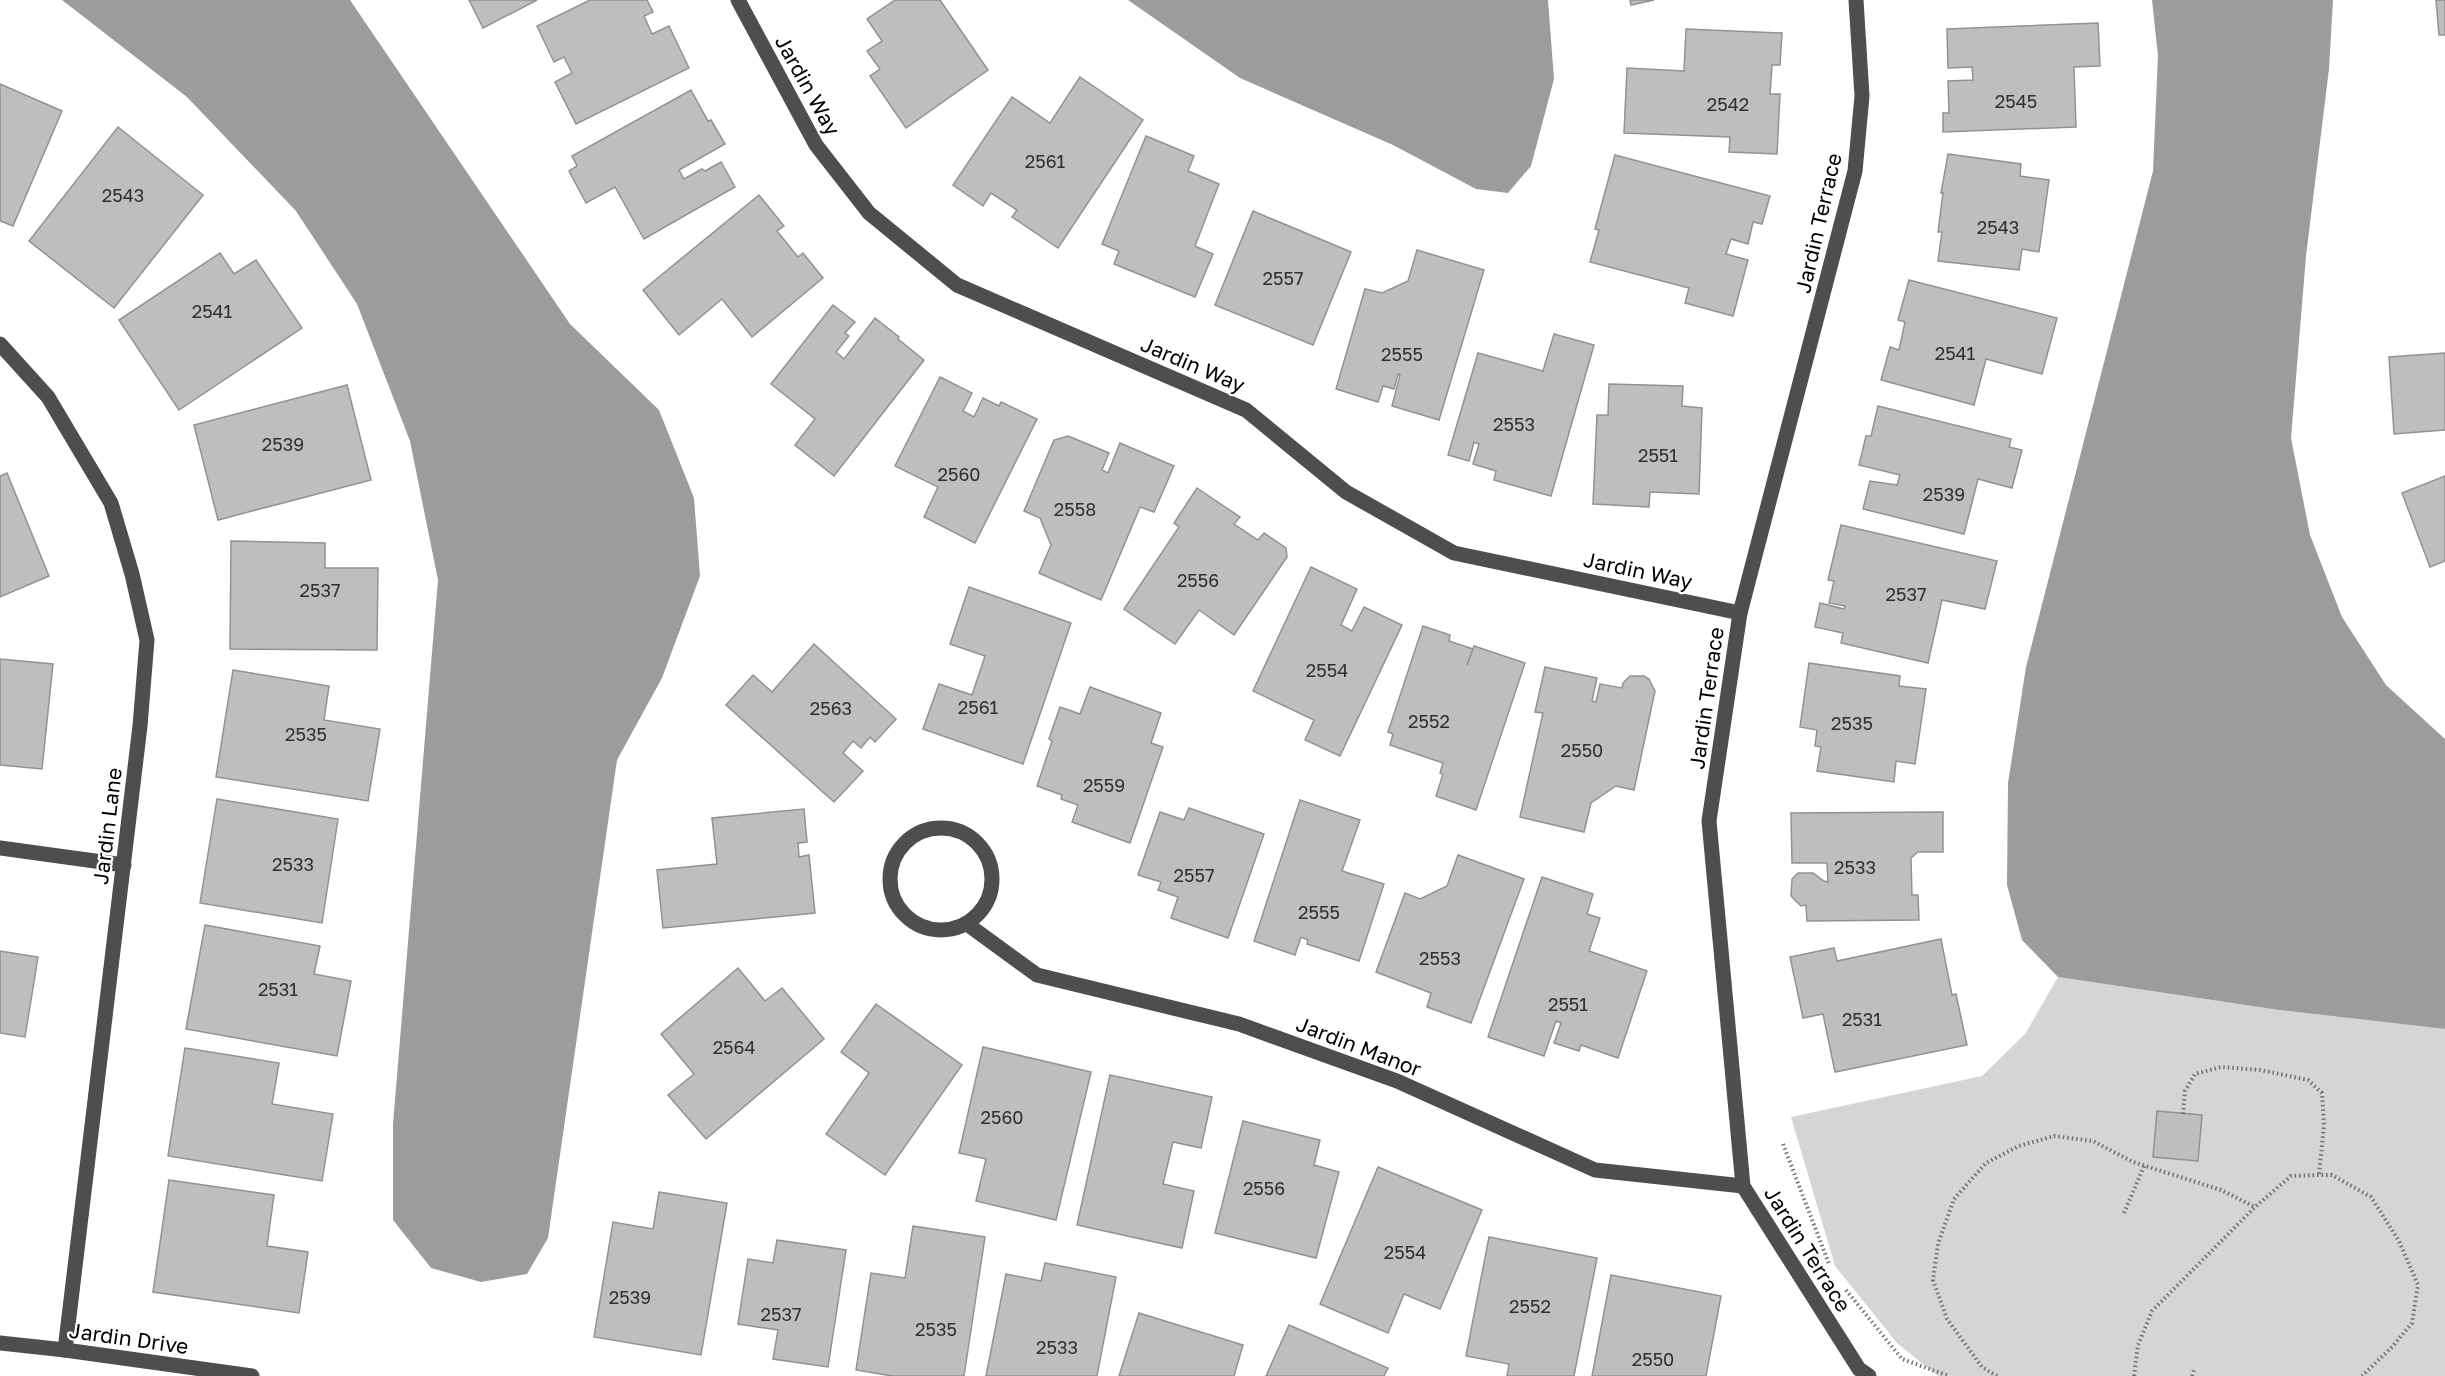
<svg xmlns="http://www.w3.org/2000/svg" width="2445" height="1376" font-family="'Golos Text',sans-serif">
<rect width="100%" height="100%" fill="#fff"/>
<polygon fill="#d5d5d5" points="2058,977 2279,1010 2445,1029 2445,1376 1938,1376 1898,1344 1835,1266 1791,1117 1982,1076 2025,1034"/>
<g fill="#9c9c9c">
<polygon points="62,0 350,0 570,324 659,410 694,498 700,576 662,678 617,760 548,1238 527,1274 481,1282 431,1268 393,1220 393,1124 438,580 410,441 357,304 296,211 187,97"/>
<polygon points="1128,0 1548,0 1554,79 1531,166 1508,193 1476,189 1393,145 1240,78"/>
<polygon points="2152,0 2333,0 2329,69 2306,256 2291,438 2310,535 2342,617 2386,685 2445,739 2445,1029 2279,1010 2058,977 2022,940 2007,885 2008,783 2026,667 2153,171 2158,56"/>
</g>
<g fill="#bebebe" stroke="#929292" stroke-width="1.5">
<polygon points="469,0 537,0 483,28"/>
<polygon points="590,0 647,0 653,12 644,16 652,34 669,26 689,68 576,124 555,82 572,73 564,57 554,62 537,26"/>
<polygon points="895,0 940,0 988,70 906,128 870,76 880,69 867,51 882,41 867,19"/>
<polygon points="1630,0 1654,0 1631,5"/>
<polygon points="2436,0 2445,0 2445,35 2439,35"/>
<polygon points="2098,23 2100,66 2074,67 2076,127 1943,132 1943,113 1949,113 1948,81 1973,80 1972,67 1948,68 1947,29"/>
<polygon points="1686,29 1782,33 1780,65 1772,65 1770,94 1780,94 1777,154 1729,152 1730,137 1624,133 1627,68 1684,71"/>
<polygon points="1080,77 1143,120 1058,248 1012,217 1017,210 991,193 983,206 953,185 1012,97 1050,123"/>
<polygon points="0,84 62,111 13,226 0,221"/>
<polygon points="691,90 708,121 711,120 725,144 679,170 684,179 702,169 705,171 721,162 735,187 644,239 615,187 586,203 569,171 577,166 572,156"/>
<polygon points="118,127 203,195 114,308 29,241"/>
<polygon points="1146,136 1194,156 1188,171 1219,184 1195,246 1213,254 1195,297 1114,264 1119,251 1102,244"/>
<polygon points="1948,154 2021,164 2020,176 2049,180 2039,252 2022,249 2019,270 1938,261 1942,232 1938,232 1943,193 1941,193"/>
<polygon points="1615,155 1770,196 1762,224 1753,222 1748,244 1731,239 1726,254 1748,260 1733,316 1685,303 1689,288 1590,262 1599,230 1595,229"/>
<polygon points="759,195 784,226 777,231 798,257 803,253 823,278 752,337 722,299 679,335 643,290"/>
<polygon points="1253,211 1351,252 1313,345 1215,305"/>
<polygon points="1417,250 1484,270 1439,420 1392,406 1400,375 1398,374 1394,389 1383,386 1378,402 1336,389 1365,289 1382,293 1408,281"/>
<polygon points="220,253 234,274 256,260 302,328 179,410 119,320"/>
<polygon points="1909,280 2057,318 2042,374 1986,359 1974,405 1881,380 1890,347 1899,350 1905,322 1898,320"/>
<polygon points="833,305 855,322 845,333 849,336 836,352 844,359 875,318 899,337 898,339 924,360 834,476 795,445 815,419 771,384"/>
<polygon points="1554,334 1594,345 1551,496 1494,480 1496,471 1473,464 1479,444 1474,442 1469,461 1448,455 1478,353 1543,371"/>
<polygon points="2445,353 2445,430 2394,434 2389,357"/>
<polygon points="940,377 972,393 963,411 974,417 983,398 999,406 1001,402 1037,419 975,543 924,517 938,487 895,466"/>
<polygon points="1609,384 1683,386 1682,406 1702,408 1699,494 1650,492 1649,507 1593,504 1597,415 1608,415"/>
<polygon points="347,385 371,480 218,520 194,425"/>
<polygon points="1878,406 2011,439 2009,447 2022,450 2012,488 1978,479 1964,534 1863,509 1870,481 1897,485 1900,475 1859,465 1866,436 1871,436"/>
<polygon points="1068,436 1109,453 1102,470 1108,473 1120,443 1174,466 1154,512 1140,507 1101,600 1039,573 1051,545 1040,518 1024,511 1054,440"/>
<polygon points="7,473 49,576 0,597 0,476"/>
<polygon points="2445,476 2445,561 2430,567 2402,493"/>
<polygon points="1197,488 1240,517 1234,524 1258,540 1264,533 1286,548 1287,557 1234,635 1199,610 1175,644 1124,609 1179,527 1174,523"/>
<polygon points="1841,525 1997,561 1985,609 1942,600 1928,663 1841,643 1843,633 1815,627 1820,603 1844,609 1845,606 1829,603 1834,581 1828,580"/>
<polygon points="231,541 325,543 325,568 378,568 377,650 230,649"/>
<polygon points="1311,567 1357,589 1341,625 1352,631 1364,607 1402,625 1340,756 1305,740 1314,720 1253,691"/>
<polygon points="969,587 1071,623 1023,764 923,729 939,684 972,695 985,656 950,644"/>
<polygon points="1423,626 1450,635 1449,641 1473,649 1467,665 1474,646 1525,663 1476,810 1436,796 1443,774 1440,773 1443,763 1390,745 1393,734 1388,732"/>
<polygon points="814,644 896,719 875,742 870,737 861,748 853,741 843,753 863,771 834,802 726,705 753,675 772,692"/>
<polygon points="0,659 53,664 42,769 0,765"/>
<polygon points="1809,663 1900,676 1899,686 1926,689 1915,764 1896,761 1894,782 1817,771 1821,747 1815,746 1817,730 1800,727"/>
<polygon points="1545,667 1597,678 1592,701 1596,702 1600,684 1622,688 1623,683 1630,676 1644,676 1649,679 1655,691 1634,790 1616,786 1591,803 1584,832 1520,817 1543,713 1535,712"/>
<polygon points="233,670 329,686 324,720 380,729 368,801 216,777"/>
<polygon points="1090,687 1161,713 1151,743 1163,747 1130,843 1072,822 1078,805 1061,799 1062,795 1037,786 1052,741 1049,739 1060,707 1080,714"/>
<polygon points="217,799 338,819 322,923 200,903"/>
<polygon points="1300,800 1360,820 1342,871 1384,884 1359,961 1307,944 1308,940 1301,937 1295,955 1254,941"/>
<polygon points="1189,808 1264,834 1228,938 1171,918 1178,897 1158,890 1161,882 1138,875 1160,812 1184,820"/>
<polygon points="804,809 807,842 798,843 799,857 809,855 815,913 663,928 657,870 717,864 712,818"/>
<polygon points="1943,812 1943,852 1918,852 1911,858 1912,895 1918,895 1919,920 1807,921 1806,905 1801,906 1791,896 1792,879 1798,873 1813,873 1824,881 1828,882 1827,863 1792,863 1791,813"/>
<polygon points="1458,855 1524,879 1471,1023 1427,1007 1431,993 1376,972 1405,893 1420,899 1447,886"/>
<polygon points="1542,877 1593,894 1587,914 1600,918 1589,951 1647,971 1618,1058 1581,1045 1579,1051 1554,1043 1561,1023 1556,1021 1544,1056 1488,1037"/>
<polygon points="205,925 320,946 314,974 351,981 337,1056 186,1029"/>
<polygon points="1941,939 1952,995 1956,994 1967,1045 1835,1072 1823,1014 1803,1018 1790,957 1834,948 1837,961"/>
<polygon points="0,951 38,957 25,1037 0,1033"/>
<polygon points="738,968 765,1001 782,988 824,1039 706,1139 668,1095 694,1074 661,1034"/>
<polygon points="876,1004 962,1065 885,1175 826,1134 869,1073 841,1052"/>
<polygon points="983,1047 1091,1072 1056,1220 976,1201 986,1159 959,1153"/>
<polygon points="185,1048 279,1063 272,1104 333,1114 322,1181 168,1156"/>
<polygon points="1110,1075 1212,1097 1201,1148 1173,1142 1163,1184 1194,1191 1182,1248 1077,1225"/>
<polygon points="2157,1111 2202,1115 2198,1161 2153,1157"/>
<polygon points="1243,1121 1320,1140 1314,1165 1339,1172 1316,1258 1215,1233"/>
<polygon points="1378,1167 1482,1210 1440,1309 1404,1294 1388,1333 1320,1304"/>
<polygon points="169,1180 274,1195 267,1246 308,1252 299,1313 153,1292"/>
<polygon points="659,1192 727,1203 701,1355 594,1337 613,1222 653,1229"/>
<polygon points="913,1226 985,1237 964,1376 892,1376 856,1370 871,1273 905,1278"/>
<polygon points="1489,1237 1597,1258 1574,1376 1507,1376 1509,1364 1466,1356"/>
<polygon points="777,1240 846,1250 828,1367 773,1359 778,1330 738,1324 748,1259 773,1263"/>
<polygon points="1045,1263 1116,1277 1097,1376 986,1376 1006,1274 1041,1281"/>
<polygon points="1611,1275 1721,1296 1706,1376 1592,1376"/>
<polygon points="1139,1313 1243,1345 1234,1376 1119,1376"/>
<polygon points="1289,1325 1388,1368 1384,1376 1266,1376"/>
</g>
<g fill="none" stroke-linecap="round" stroke-linejoin="round">
<g stroke="#707070" stroke-width="4" stroke-dasharray="1.5 3" stroke-linecap="butt">
<polyline points="2183,1114 2185,1091 2195,1074 2221,1067 2260,1070 2308,1080 2322,1093 2324,1125 2319,1175"/>
<polyline points="1783,1144 1829,1264"/>
<polyline points="2124,1213 2144,1166"/>
<polyline points="1846,1290 1902,1359 1949,1376"/>
<polyline points="1997,1376 1982,1367 1947,1319 1933,1280 1938,1244 1954,1199 1986,1163 2019,1146 2054,1136 2093,1141 2133,1162 2221,1190 2255,1207"/>
<polyline points="2134,1376 2138,1345 2152,1311 2255,1207 2291,1176 2319,1175 2332,1175 2371,1197 2399,1241 2418,1285 2412,1323 2392,1347 2362,1376"/>
<polyline points="2192,1376 2194,1370"/>
</g>
<g stroke="#4e4e4e" stroke-width="15">
<polyline points="738,0 816,145 869,213 957,285 1246,410 1346,492 1454,553 1740,613"/>
<polyline points="1856,0 1862,96 1855,171 1740,613 1709,821 1743,1186 1859,1369 1869,1376"/>
<polyline points="0,344 48,397 111,503 132,574 147,640 140,726 65,1350"/>
<circle cx="941" cy="879" r="51"/>
<polyline points="0,848 124,865"/>
<polyline points="967,924 1037,975 1239,1024 1397,1081 1595,1170 1743,1186"/>
<polyline points="0,1343 65,1350 252,1376"/>
</g>
</g>
<g text-anchor="middle" dominant-baseline="central" stroke-width="4.5" stroke-linejoin="round" paint-order="stroke">
<g font-size="18" fill="#303030">
<text x="2016" y="101">2545</text>
<text x="1728" y="104">2542</text>
<text x="1045" y="161">2561</text>
<text x="123" y="195">2543</text>
<text x="1998" y="227">2543</text>
<text x="1283" y="278">2557</text>
<text x="212" y="311">2541</text>
<text x="1955" y="353">2541</text>
<text x="1402" y="354">2555</text>
<text x="1514" y="424">2553</text>
<text x="283" y="444">2539</text>
<text x="1658" y="455">2551</text>
<text x="959" y="474">2560</text>
<text x="1944" y="494">2539</text>
<text x="1075" y="509">2558</text>
<text x="1198" y="580">2556</text>
<text x="320" y="590">2537</text>
<text x="1906" y="594">2537</text>
<text x="1327" y="670">2554</text>
<text x="978" y="707">2561</text>
<text x="831" y="708">2563</text>
<text x="1429" y="721">2552</text>
<text x="1852" y="723">2535</text>
<text x="306" y="734">2535</text>
<text x="1582" y="750">2550</text>
<text x="1104" y="785">2559</text>
<text x="293" y="864">2533</text>
<text x="1855" y="867">2533</text>
<text x="1194" y="875">2557</text>
<text x="1319" y="912">2555</text>
<text x="1440" y="958">2553</text>
<text x="278" y="989">2531</text>
<text x="1568" y="1004">2551</text>
<text x="1862" y="1019">2531</text>
<text x="734" y="1047">2564</text>
<text x="1002" y="1117">2560</text>
<text x="1264" y="1188">2556</text>
<text x="1405" y="1252">2554</text>
<text x="630" y="1297">2539</text>
<text x="1530" y="1306">2552</text>
<text x="781" y="1314">2537</text>
<text x="936" y="1329">2535</text>
<text x="1057" y="1347">2533</text>
<text x="1653" y="1359">2550</text>
</g>
<g font-size="21" fill="#000" stroke="#fff">
<text transform="translate(808 85) rotate(61)">Jardin Way</text>
<text transform="translate(1818 223) rotate(-77)">Jardin Terrace</text>
<text transform="translate(1193 364) rotate(23)">Jardin Way</text>
<text transform="translate(1638 570) rotate(12)">Jardin Way</text>
<text transform="translate(1706 698) rotate(-82)">Jardin Terrace</text>
<text transform="translate(107 826) rotate(-83)">Jardin Lane</text>
<text transform="translate(1359 1046) rotate(21)">Jardin Manor</text>
<text transform="translate(1808 1249) rotate(58)">Jardin Terrace</text>
<text transform="translate(129 1338) rotate(8)">Jardin Drive</text>
</g>
</g>
</svg>
